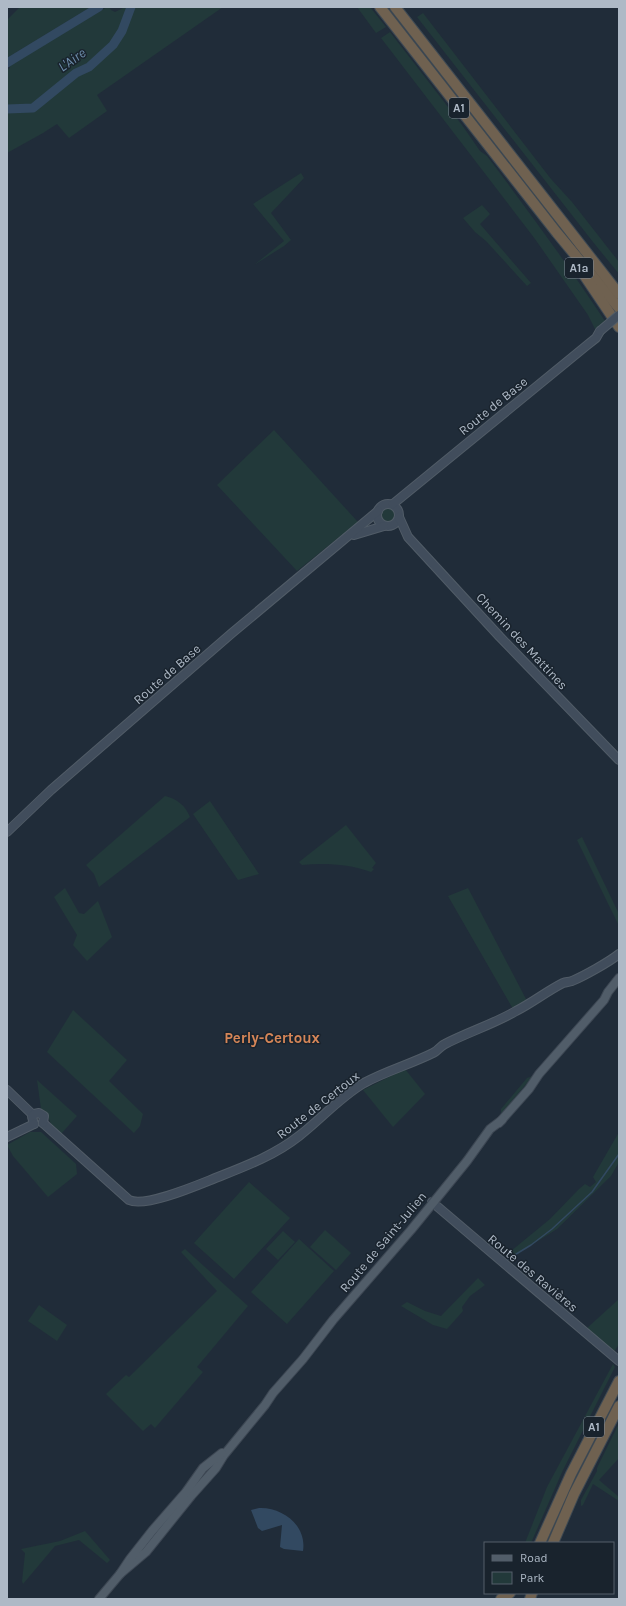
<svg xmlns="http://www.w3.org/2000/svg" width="626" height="1606" font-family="Karla,sans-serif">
<rect width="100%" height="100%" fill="#202c39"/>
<g fill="#22393a">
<polygon points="20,7 91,7 7,58 7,20"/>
<polygon points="107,7 109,7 111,10 115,12 125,7 223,7 97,95 107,111 69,138 57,124 43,133 7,153 7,70 10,68 9,65"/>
<polygon points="357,7 370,7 386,27 376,33"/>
<polygon points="423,13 551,179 572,202 619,262 619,274 593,242 417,17"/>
<path d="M390,32L462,125L480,151L487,156C528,210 568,265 605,321L596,329H595L588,315L535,239L381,38Z"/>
<polygon points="301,173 304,178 271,213 291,240 284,246 254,265 284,241 253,204"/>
<polygon points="482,205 490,214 480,224 531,283 527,286 486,241 475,232 463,218"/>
<polygon points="274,430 358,522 297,571 217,485"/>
<circle cx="388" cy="515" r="8"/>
<path d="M165,796C177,799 185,805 190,817L99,887L94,874L86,865Z"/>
<polygon points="210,801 259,874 238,880 193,814"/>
<path d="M346,825L376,863L372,868L374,869L371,872C348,864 325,863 302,865L299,862Z"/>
<polygon points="582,837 619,914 619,926 577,840"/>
<polygon points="65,888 79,913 84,914 98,901 112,937 87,961 73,945 77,935 54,897"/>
<polygon points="468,888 527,1001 513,1009 448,896"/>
<polygon points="73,1010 127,1060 109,1081 143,1114 140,1126 134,1133 47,1052"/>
<polygon points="405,1069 425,1094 393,1127 363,1090"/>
<polygon points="533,1076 501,1114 501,1109 527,1078"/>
<polygon points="37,1080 77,1116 61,1134 51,1124 46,1112 41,1109"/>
<polygon points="30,1132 41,1132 76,1164 77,1174 48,1197 13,1156 7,1145"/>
<polygon points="619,1132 619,1162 611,1176 557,1229 509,1259 505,1256 550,1219 579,1189 585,1184 590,1187 596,1182 593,1177"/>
<polygon points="249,1182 290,1218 234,1279 194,1243"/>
<polygon points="325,1230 351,1253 336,1270 310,1247"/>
<polygon points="283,1231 295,1242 278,1260 266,1249"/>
<polygon points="299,1239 334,1271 287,1324 251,1292"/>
<polygon points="185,1249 248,1306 197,1367 203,1372 155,1428 151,1424 143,1431 106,1394 126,1375 129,1377 217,1291 181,1252"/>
<polygon points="478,1278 485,1285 470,1296 462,1307 463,1311 447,1329 433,1325 401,1306 407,1302 425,1311 441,1316"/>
<polygon points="619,1299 619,1344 614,1352 586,1329"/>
<polygon points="39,1305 67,1325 57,1341 28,1321"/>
<polygon points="613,1364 615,1367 563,1470 531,1543 525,1543 547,1487"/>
<polygon points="619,1423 619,1458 599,1480 619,1497 619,1501 593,1484 583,1505 581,1506 581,1500 597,1471 597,1468"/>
<polygon points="85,1531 110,1560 107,1563 79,1540 55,1546 23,1584 22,1581 25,1553 21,1549 60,1541"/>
</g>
<path fill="#324961" d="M259,1508C283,1507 307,1526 303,1551L284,1549L280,1547L282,1525L262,1531L258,1528L251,1510Z"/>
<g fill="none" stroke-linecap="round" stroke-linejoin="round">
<polyline stroke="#324961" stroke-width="1.5" points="508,1259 531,1245 552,1229 592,1192 619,1154"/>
<g stroke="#324961" stroke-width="9">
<polyline points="7,63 99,7"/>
<polyline points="7,109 33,108 76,73 89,67 113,45 122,31 131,7"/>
</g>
<defs>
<g id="secondary">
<circle cx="388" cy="515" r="11"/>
<polyline points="393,504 586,346 596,338 600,331"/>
<polyline points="399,517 408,537 500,637 619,760"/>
<polyline points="354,535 384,526"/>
<polyline points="7,832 51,790 232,633 378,511"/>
<polyline points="7,1090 33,1115"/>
<path d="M43,1123L129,1200C146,1208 200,1184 218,1177C246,1166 275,1155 299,1136C321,1119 340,1097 364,1083C386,1071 411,1064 433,1053C438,1051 440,1046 445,1044C468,1032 494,1024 516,1011C532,1003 547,991 563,983C566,982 569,982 572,981C584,976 609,962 619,954"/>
<polyline points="34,1124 32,1117 34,1114 39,1113 44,1116 43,1123"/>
<polyline points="7,1137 34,1124"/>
<polyline points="432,1202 619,1361"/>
</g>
<g id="primary">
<polyline points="499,1123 529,1089 539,1074 604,1000 608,992 619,978"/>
<polyline points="120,1574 146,1552 191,1496 216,1468 224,1455 265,1405 273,1393 303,1359 333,1320 411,1230 467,1161 490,1129 502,1120"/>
<polyline points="99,1599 120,1574 130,1559 152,1531 186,1492 203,1468 222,1453"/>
</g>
<g id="highway">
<polyline points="380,7 557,233 619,308"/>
<polyline points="395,7 619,294"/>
<polyline points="582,272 619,327"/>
<polyline points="540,1543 571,1474 619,1381"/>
<polyline points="553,1543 574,1494 619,1406"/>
<polyline points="501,1599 510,1593"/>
<polyline points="530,1599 532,1593"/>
</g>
</defs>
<use href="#secondary" stroke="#515c67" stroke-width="10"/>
<use href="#primary" stroke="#3d4753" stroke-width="10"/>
<use href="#highway" stroke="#3e4953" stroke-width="12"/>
<use href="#secondary" stroke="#414d5c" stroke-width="8"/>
<use href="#primary" stroke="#515d69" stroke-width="8"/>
<use href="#highway" stroke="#6f6150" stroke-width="10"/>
<defs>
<polyline id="secondary-bridge" points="600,331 619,315"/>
</defs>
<use href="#secondary-bridge" stroke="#515c67" stroke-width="10" stroke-linecap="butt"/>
<use href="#secondary-bridge" stroke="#414d5c" stroke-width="8"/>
</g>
<g text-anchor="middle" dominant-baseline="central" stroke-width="3" stroke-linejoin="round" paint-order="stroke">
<g fill="#19232d" stroke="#818c98" stroke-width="1">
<rect x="449" y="98" width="20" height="20" rx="3"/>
<rect x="565" y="258" width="28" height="20" rx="3"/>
<rect x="584" y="1417" width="20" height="20" rx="3"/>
</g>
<g font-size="12" font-weight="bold" fill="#aeb9c6">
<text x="459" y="108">A1</text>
<text x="579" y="268">A1a</text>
<text x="594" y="1427">A1</text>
</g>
<g font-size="13" fill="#aeb9c6" stroke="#19232d">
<text transform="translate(493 406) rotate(-39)">Route de Base</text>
<text transform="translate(522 641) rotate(47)">Chemin des Mattines</text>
<text transform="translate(167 674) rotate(-41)">Route de Base</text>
<text transform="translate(318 1105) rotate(-38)">Route de Certoux</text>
<text transform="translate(383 1242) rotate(-50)">Route de Saint-Julien</text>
<text transform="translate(533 1273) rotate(40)">Route des Ravières</text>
</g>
<g font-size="14" font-style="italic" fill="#6d8caa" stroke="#19232d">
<text transform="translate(72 60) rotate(-35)">L'Aire</text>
</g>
<g font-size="15" font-weight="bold" fill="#d68658" stroke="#19232d">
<text x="272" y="1038">Perly-Certoux</text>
</g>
</g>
<rect width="626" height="1606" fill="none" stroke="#aeb9c6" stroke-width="16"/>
<rect x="484" y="1542" width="130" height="52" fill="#19232d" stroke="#555f6a"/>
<rect x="492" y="1555" width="20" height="6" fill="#515d69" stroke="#555f6a"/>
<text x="520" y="1562" font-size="12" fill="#aeb9c6">Road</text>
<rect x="492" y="1572" width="20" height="12" fill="#22393a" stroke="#555f6a"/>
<text x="520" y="1582" font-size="12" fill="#aeb9c6">Park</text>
</svg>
